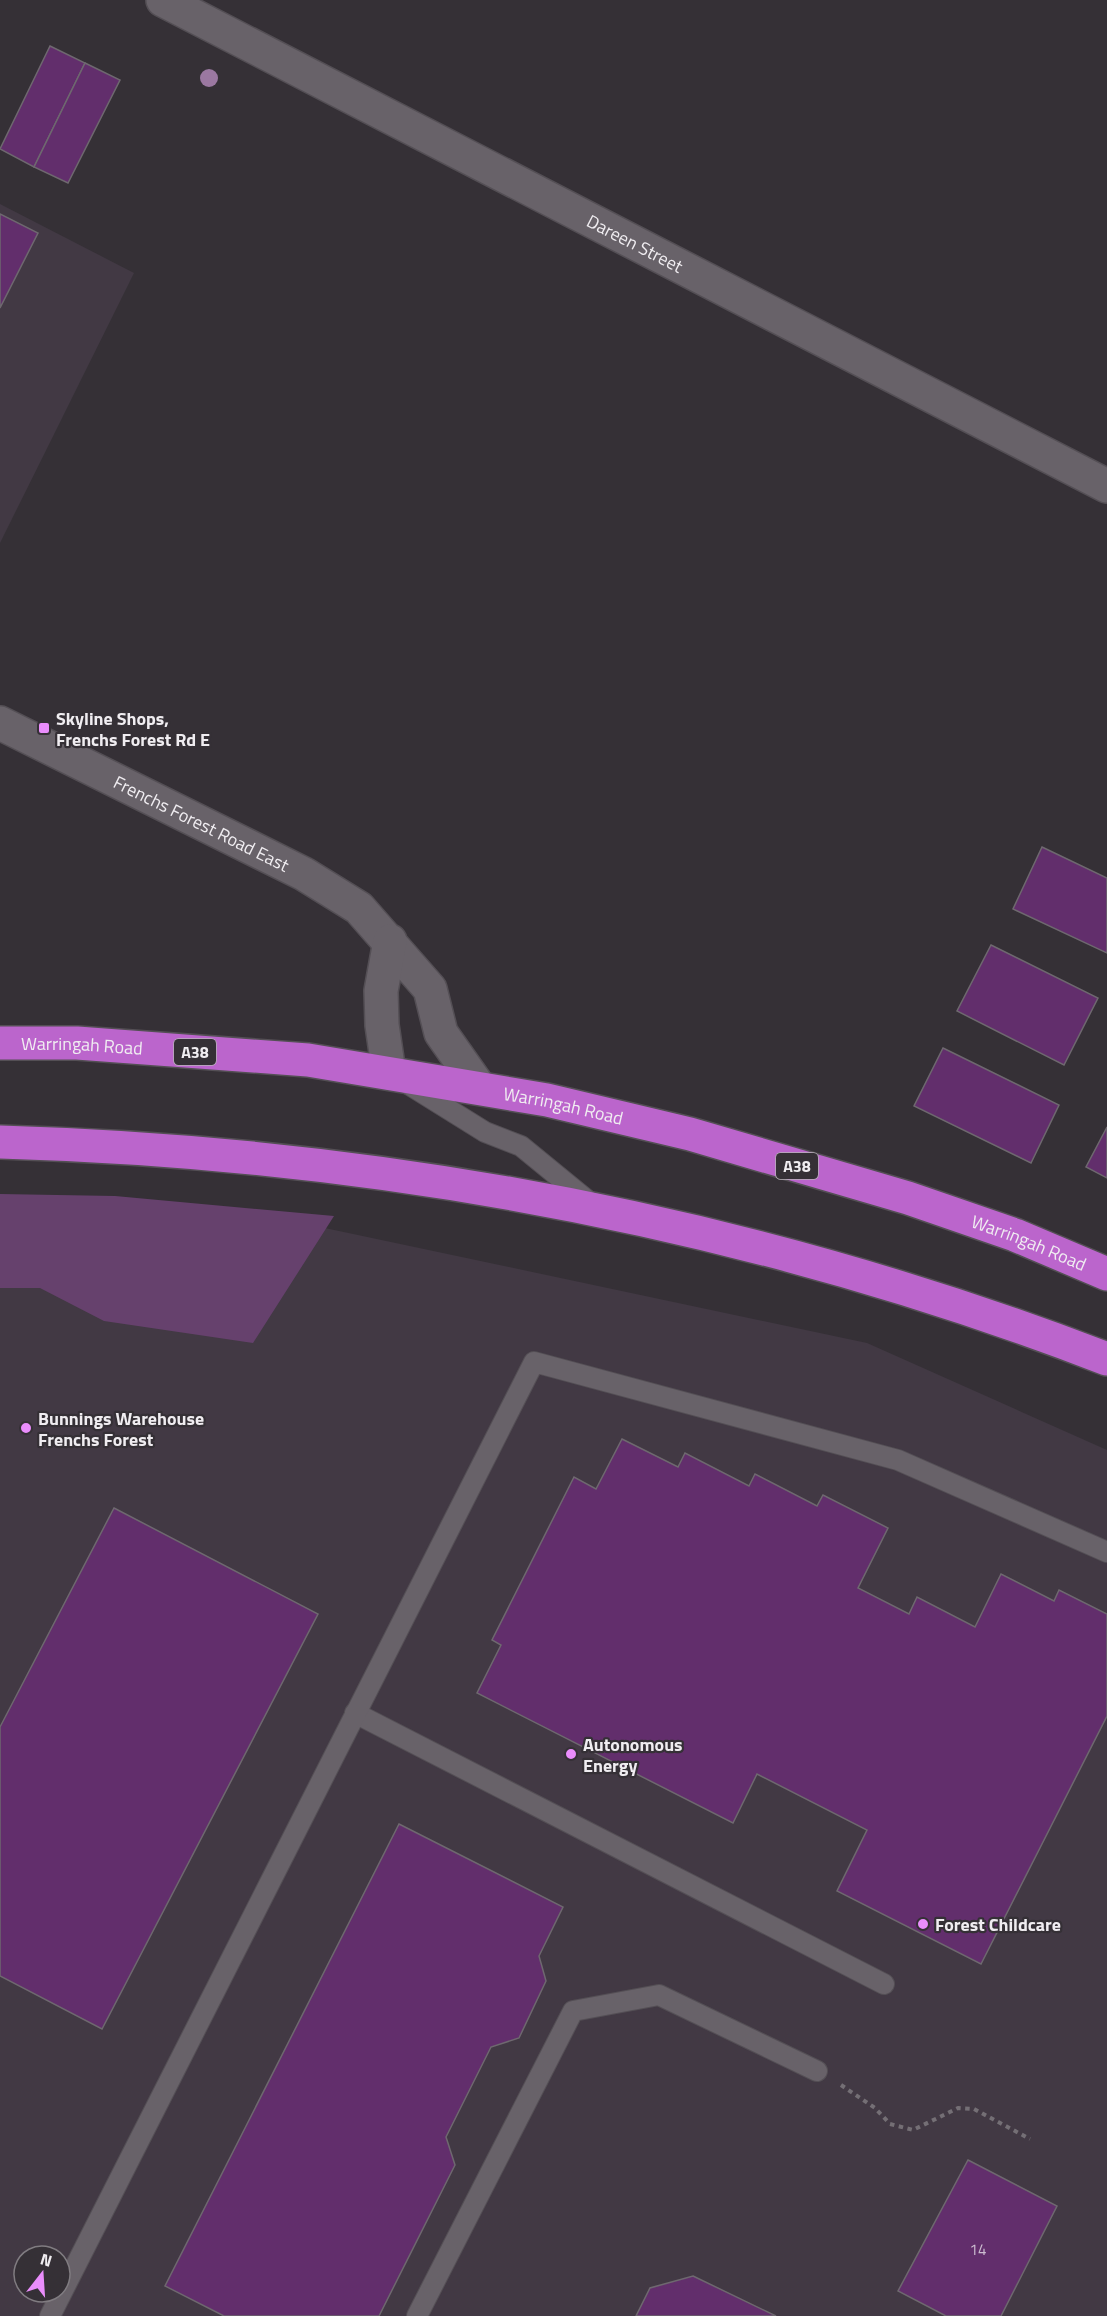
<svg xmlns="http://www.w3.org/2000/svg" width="1107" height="2316" font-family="'Titillium Web',sans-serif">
<rect width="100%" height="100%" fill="#353036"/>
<g fill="#423944" fill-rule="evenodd">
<polygon points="0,204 134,273 0,543"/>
<path d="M226,1207L867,1343L1107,1450V2316H0V1227ZM24,2256H60V2292H24Z"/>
</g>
<polygon fill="#66416d" points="0,1194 115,1196 334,1216 253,1343 104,1321 40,1288 0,1288"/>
<g fill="#622e6c" stroke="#6e686f" stroke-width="1.5">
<polygon points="50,46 85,63 34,167 0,149"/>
<polygon points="85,63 120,80 68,183 34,167"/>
<polygon points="0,214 38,233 0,308"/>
<polygon points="1042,847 1107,878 1107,953 1013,909"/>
<polygon points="991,945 1098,998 1064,1065 957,1011"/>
<polygon points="943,1048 1059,1105 1031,1163 914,1106"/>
<polygon points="1107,1127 1107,1178 1086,1167"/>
<polygon points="622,1439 678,1467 685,1453 749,1486 755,1474 817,1506 823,1495 888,1528 858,1588 909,1614 917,1597 975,1627 1001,1574 1054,1601 1059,1590 1107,1614 1107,1716 981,1964 837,1891 867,1830 757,1774 733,1823 477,1693 501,1645 492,1640 574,1477 596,1489"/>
<polygon points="114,1508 318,1614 102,2029 0,1976 0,1727"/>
<polygon points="399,1824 563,1907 539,1956 546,1981 519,2038 491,2047 446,2137 455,2165 379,2316 224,2316 165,2286"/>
<polygon points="968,2160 1057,2206 1001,2316 946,2316 898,2291"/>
<polygon points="693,2276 776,2316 636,2316 650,2288"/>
</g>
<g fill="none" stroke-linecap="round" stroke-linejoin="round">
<defs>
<g id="lane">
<polyline points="408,1084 485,1132 521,1146 593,1205"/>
<polyline points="355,1713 884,1984"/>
<polyline points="50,2316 534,1362 898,1460 1107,1552"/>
<polyline points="417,2316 573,2011 659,1995 817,2071"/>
</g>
<g id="street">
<path id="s1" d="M163,0L1107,486"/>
<path id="s2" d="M0,723L304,874L359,908L430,989L441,1033L479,1087"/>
<polyline points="389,1073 382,1025 381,991 390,941"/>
</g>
<g id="highway">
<path id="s3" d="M0,1043H77L308,1060L547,1100L690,1134L908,1198L1015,1235L1107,1274"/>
<path d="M0,1142C381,1153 751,1222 1107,1359"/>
</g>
</defs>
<use href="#lane" stroke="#544f55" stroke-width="22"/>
<use href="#street" stroke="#544f55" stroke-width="36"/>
<use href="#highway" stroke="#544f55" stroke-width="36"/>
<polyline stroke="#746f75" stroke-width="4" stroke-dasharray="4.5 4.5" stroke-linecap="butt" points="841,2085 875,2108 890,2124 913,2130 958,2108 974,2109 1030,2139"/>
<use href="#lane" stroke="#686269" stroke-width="20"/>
<use href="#street" stroke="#686269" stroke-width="33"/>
<use href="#highway" stroke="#bb65cc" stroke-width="33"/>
</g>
<circle fill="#9b78a1" cx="209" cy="78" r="9"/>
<g fill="#ea8dfc" stroke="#353036" stroke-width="2">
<rect x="38" y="722" width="12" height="12" rx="3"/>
<circle cx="26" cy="1428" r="6"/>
<circle cx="571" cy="1754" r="6"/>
<circle cx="923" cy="1924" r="6"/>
</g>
<g text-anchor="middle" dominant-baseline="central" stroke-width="4.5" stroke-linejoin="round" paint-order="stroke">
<g font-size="15" fill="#ccbdd0">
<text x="978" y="2249">14</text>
</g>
<g fill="#353036" stroke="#b8b4b9" stroke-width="1.5">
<rect x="174" y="1039" width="42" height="26" rx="4.5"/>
<rect x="776" y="1153" width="42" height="26" rx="4.5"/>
</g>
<g font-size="16" font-weight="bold" fill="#f0edf1">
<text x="195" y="1052">A38</text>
<text x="797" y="1166">A38</text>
</g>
<g font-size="18" fill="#f0edf1" stroke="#353036">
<text stroke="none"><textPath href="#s1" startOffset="531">Dareen Street</textPath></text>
<text stroke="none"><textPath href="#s2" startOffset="225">Frenchs Forest Road East</textPath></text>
<text stroke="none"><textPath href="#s3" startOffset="82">Warringah Road</textPath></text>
<text stroke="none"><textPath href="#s3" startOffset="568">Warringah Road</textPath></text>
<text stroke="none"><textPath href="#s3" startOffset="1054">Warringah Road</textPath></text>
</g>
<g font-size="18" font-weight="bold" fill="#f0edf1" stroke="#353036" text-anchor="start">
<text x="56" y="718">Skyline Shops,<tspan x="56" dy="21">Frenchs Forest Rd E</tspan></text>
<text x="38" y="1418">Bunnings Warehouse<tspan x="38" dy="21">Frenchs Forest</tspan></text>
<text x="583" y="1744">Autonomous<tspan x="583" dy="21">Energy</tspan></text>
<text x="935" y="1924">Forest Childcare</text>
</g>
</g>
<g transform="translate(42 2274) rotate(17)"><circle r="28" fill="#353036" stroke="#807c81" stroke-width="1.5"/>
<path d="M0-4.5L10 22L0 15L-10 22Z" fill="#ea8dfc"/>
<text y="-9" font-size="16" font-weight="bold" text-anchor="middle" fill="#f0edf1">N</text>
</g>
</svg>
